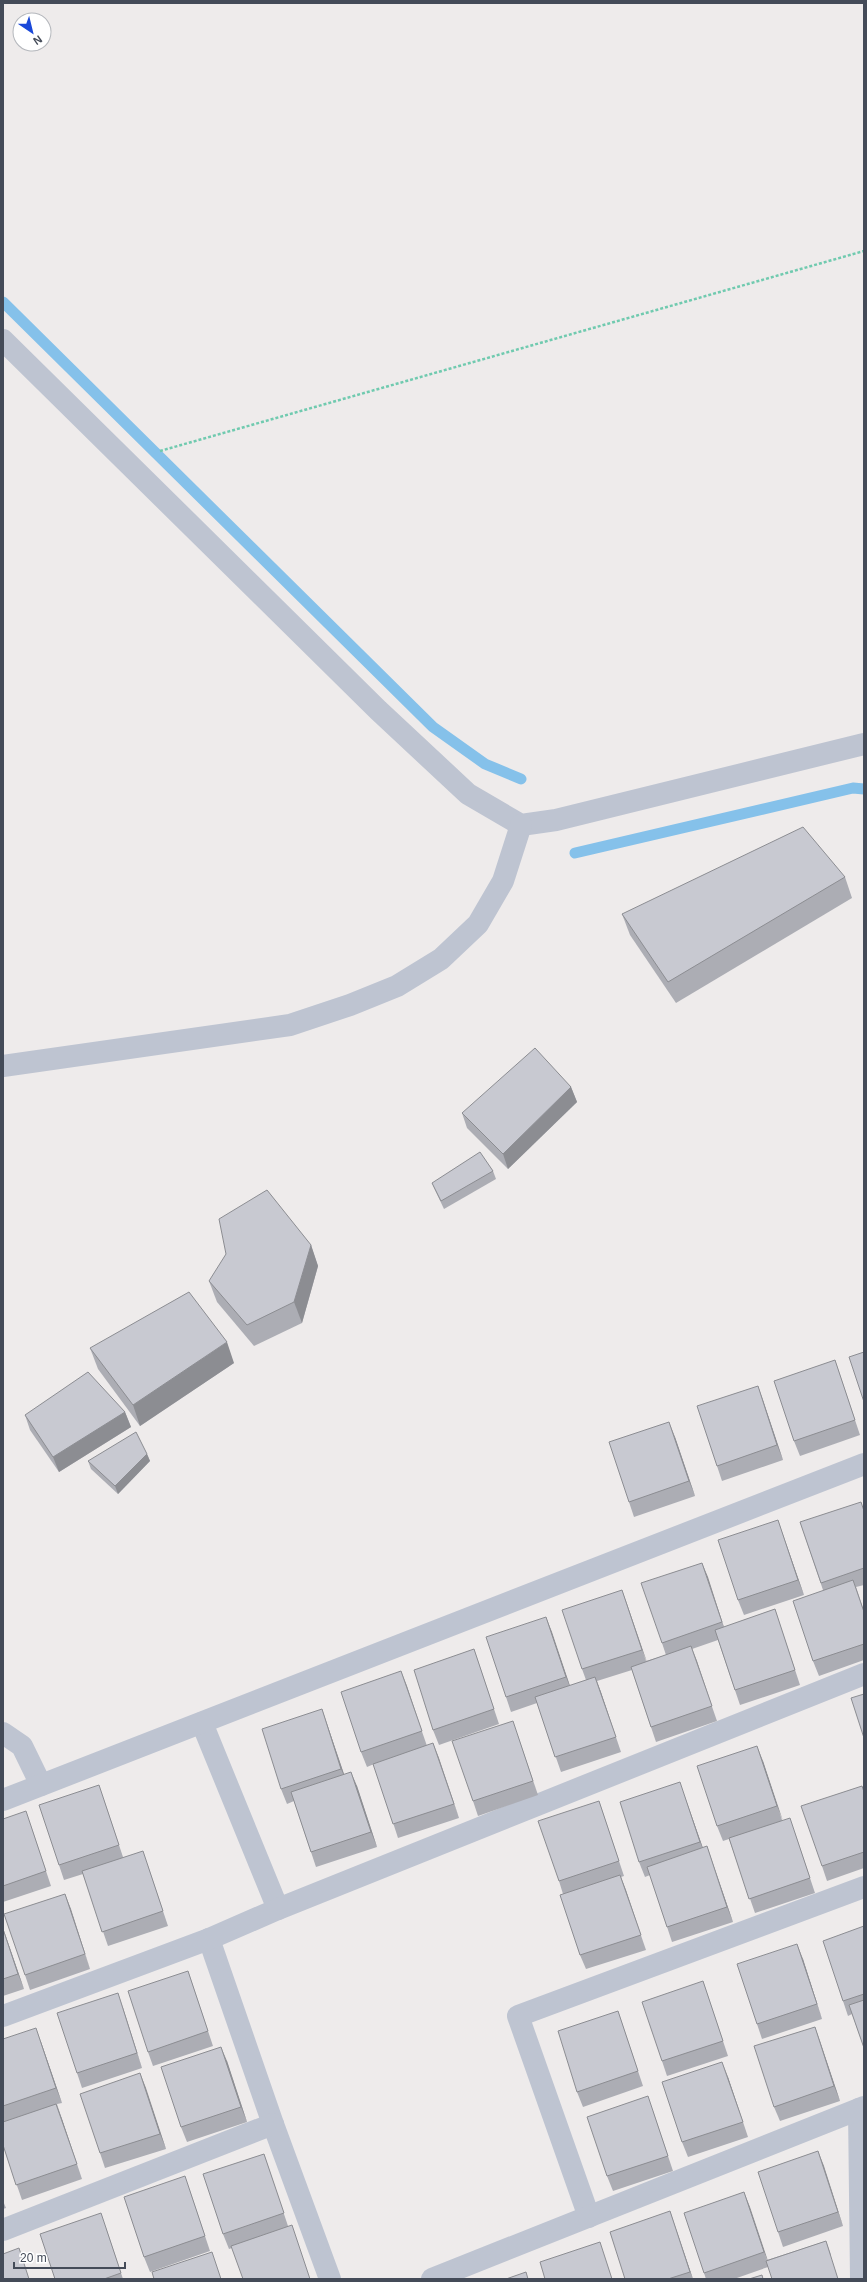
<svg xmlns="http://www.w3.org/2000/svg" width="867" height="2282" font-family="Helvetica,sans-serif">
<rect width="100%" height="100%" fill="#eeebeb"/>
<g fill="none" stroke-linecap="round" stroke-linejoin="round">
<g stroke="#85c1ea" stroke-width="11">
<polyline points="3,302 433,727 485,764 521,779"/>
<polyline points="575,853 853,788 864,789"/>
</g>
<polyline stroke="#70caaf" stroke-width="2.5" stroke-dasharray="3 2" stroke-linecap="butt" points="160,451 864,251"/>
<g stroke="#bec4d1" stroke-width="22">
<polyline points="3,340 378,710 468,794 521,825 556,820 864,744"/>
<polyline points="3,1066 290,1025 350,1005 397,986 441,959 478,924 503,881 521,825"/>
<polyline points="202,1723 278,1909"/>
<polyline points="3,1733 22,1746 41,1785"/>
<polyline points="3,1800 864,1464"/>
<polyline points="209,1939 273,2124 330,2279"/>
<polyline points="3,2016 209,1939 278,1909 864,1674"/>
<polyline points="859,2109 861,2279"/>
<polyline points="589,2217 518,2016 864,1887"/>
<polyline points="3,2230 273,2124"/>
<polyline points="432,2279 864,2107"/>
</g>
</g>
<g fill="#acadb4">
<polygon points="845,877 852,898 676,1003 630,935 622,914"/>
<polygon points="571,1087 577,1102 508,1169 467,1128 462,1113"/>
<polygon points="493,1171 496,1179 444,1209 435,1190 432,1183"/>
<polygon points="311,1245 318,1266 302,1323 254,1346 217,1302 209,1281"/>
<polygon points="90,1348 234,1363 140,1426 98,1369"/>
<polygon points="835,1360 860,1435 800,1456 794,1441"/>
<polygon points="758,1386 783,1460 722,1481 717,1466"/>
<polygon points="125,1412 131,1427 59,1472 30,1430 25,1415"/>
<polygon points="675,1437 695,1496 634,1517 629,1502"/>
<polygon points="147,1454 150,1461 118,1494 91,1469 88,1461"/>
<polygon points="864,1510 864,1585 856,1587 864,1611 864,1660 819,1676 813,1661 823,1590 800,1522"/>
<polygon points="778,1520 804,1595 744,1615 738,1600"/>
<polygon points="702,1563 724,1627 775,1609 800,1685 740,1705 718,1640 692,1649 717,1721 656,1742 632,1670 597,1681 621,1752 561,1772 537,1703 511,1712 506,1697 546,1617 570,1686 586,1680 582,1669 622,1590 646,1661 666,1655 662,1643"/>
<polygon points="474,1649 499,1724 439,1745 433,1730"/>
<polygon points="401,1671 427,1746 433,1743 459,1818 398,1838 374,1764 367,1767 361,1752"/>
<polygon points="322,1709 344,1774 357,1786 377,1847 316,1867 294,1801 287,1804 281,1789"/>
<polygon points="518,1736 538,1795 478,1816 473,1801"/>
<polygon points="763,1761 782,1820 795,1833 815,1893 755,1913 729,1839 723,1841 717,1826"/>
<polygon points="864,1791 864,1868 827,1881 822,1866"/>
<polygon points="685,1797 703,1848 707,1846 733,1922 672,1942 650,1875 645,1877 639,1862"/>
<polygon points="104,1800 123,1857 148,1866 168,1926 108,1946 83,1874 64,1880 59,1865"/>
<polygon points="599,1801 624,1876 621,1877 646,1950 586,1969 580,1955 563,1894 559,1881"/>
<polygon points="3,1819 31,1826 51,1886 3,1902"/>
<polygon points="65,1894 90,1969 30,1990 25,1975"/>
<polygon points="864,1926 864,2048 852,2014 848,2016 843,2001"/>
<polygon points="3,1928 24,1989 3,1996"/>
<polygon points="803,1959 822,2019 762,2039 757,2024"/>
<polygon points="188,1971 213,2046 153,2066 148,2052"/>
<polygon points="703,1981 728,2056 667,2076 662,2061"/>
<polygon points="123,2008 142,2068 82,2088 77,2073"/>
<polygon points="618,2011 643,2086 583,2107 577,2092"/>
<polygon points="815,2027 840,2101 780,2121 774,2107"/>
<polygon points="3,2039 41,2042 62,2103 57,2104 82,2179 22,2200 3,2145"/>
<polygon points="227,2061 247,2122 187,2142 181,2127"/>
<polygon points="140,2073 166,2149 105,2168 100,2153"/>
<polygon points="728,2077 748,2137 688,2157 682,2142"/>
<polygon points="653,2111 673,2171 613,2191 607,2176"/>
<polygon points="818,2151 843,2226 783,2247 778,2232"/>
<polygon points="264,2154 288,2226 297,2240 232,2248 229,2249 223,2234"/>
<polygon points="190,2191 210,2251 150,2272 144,2257"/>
<polygon points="744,2192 767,2260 826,2241 831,2255 768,2267 734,2279 706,2279 704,2273"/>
<polygon points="3,2201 6,2208 3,2209"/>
<polygon points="670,2211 693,2279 625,2279"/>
<polygon points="106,2228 123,2279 55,2279"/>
</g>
<g fill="#8c8d92">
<polygon points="571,1087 577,1102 508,1169 503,1154"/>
<polygon points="311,1245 318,1266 302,1323 294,1302"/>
<polygon points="227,1342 234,1363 140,1426 133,1405"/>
<polygon points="758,1386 763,1400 783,1460 777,1445"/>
<polygon points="125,1412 131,1427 59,1472 53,1457"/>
<polygon points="669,1422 675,1437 695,1496 689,1481"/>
<polygon points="147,1454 150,1461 118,1494 115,1486"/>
<polygon points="778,1520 783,1535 804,1595 798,1580"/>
<polygon points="702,1563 708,1577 727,1637 722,1622"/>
<polygon points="622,1590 627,1604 648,1665 642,1650"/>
<polygon points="546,1617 552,1632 572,1692 566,1677"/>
<polygon points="691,1646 697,1661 717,1721 712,1706"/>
<polygon points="401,1671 407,1686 427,1746 422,1731"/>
<polygon points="595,1677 601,1692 621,1752 616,1737"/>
<polygon points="322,1709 327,1724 347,1783 341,1769"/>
<polygon points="433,1743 439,1758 459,1818 454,1804"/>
<polygon points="757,1746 763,1761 783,1821 777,1806"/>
<polygon points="351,1772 357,1786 377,1847 371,1832"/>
<polygon points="680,1782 685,1797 706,1857 700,1842"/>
<polygon points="707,1846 712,1861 733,1922 727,1907"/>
<polygon points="620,1875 626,1890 646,1950 641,1935"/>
<polygon points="65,1894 71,1909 90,1969"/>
<polygon points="3,1928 24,1989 18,1974"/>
<polygon points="797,1944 803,1959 822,2019"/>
<polygon points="118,1993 123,2008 142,2068 137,2053"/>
<polygon points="815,2027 820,2041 840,2101 834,2086"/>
<polygon points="36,2028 41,2042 62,2103 56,2088"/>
<polygon points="221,2047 227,2061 247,2122 241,2107"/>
<polygon points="722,2062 728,2077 748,2137 743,2122"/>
<polygon points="140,2073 146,2088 166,2149 160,2134"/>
<polygon points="56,2104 62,2119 82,2179 77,2164"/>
<polygon points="818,2151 824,2166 843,2226 838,2212"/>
<polygon points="744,2192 750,2207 770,2267 764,2252"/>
<polygon points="670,2211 675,2226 693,2279 690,2272"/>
</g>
<g fill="#c8c9d1" stroke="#8c8d92">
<polygon points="803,827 845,877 668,982 622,914"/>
<polygon points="535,1048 571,1087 503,1154 462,1113"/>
<polygon points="480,1152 493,1171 441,1201 432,1183"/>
<polygon points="267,1190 311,1245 294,1302 247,1325 209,1281 226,1254 219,1219"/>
<polygon points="189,1292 227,1342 133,1405 90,1348"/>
<polygon points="864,1352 864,1402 849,1357"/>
<polygon points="835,1360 855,1420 794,1441 774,1381"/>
<polygon points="88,1372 125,1412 53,1457 25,1415"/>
<polygon points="758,1386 777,1445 717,1466 697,1406"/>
<polygon points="669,1422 689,1481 629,1502 609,1442"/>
<polygon points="136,1432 147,1454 115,1486 88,1461"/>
<polygon points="861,1502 864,1511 864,1568 821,1583 800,1522"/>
<polygon points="778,1520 798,1580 738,1600 718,1540"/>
<polygon points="702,1563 722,1622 662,1643 641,1583"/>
<polygon points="853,1580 864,1612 864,1644 813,1661 793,1601"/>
<polygon points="622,1590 642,1650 582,1669 562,1610"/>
<polygon points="775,1609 795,1670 735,1690 715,1630"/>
<polygon points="546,1617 566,1677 506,1697 486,1637"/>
<polygon points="691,1646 712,1706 651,1727 631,1667"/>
<polygon points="474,1649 494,1709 433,1730 414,1670"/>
<polygon points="401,1671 422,1731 361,1752 341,1692"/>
<polygon points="595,1677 616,1737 555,1757 535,1697"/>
<polygon points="864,1694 864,1738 851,1698"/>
<polygon points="322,1709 341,1769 281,1789 262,1729"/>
<polygon points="513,1721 533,1781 473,1801 452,1741"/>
<polygon points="433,1743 454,1804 393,1824 373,1764"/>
<polygon points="757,1746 777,1806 717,1826 697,1766"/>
<polygon points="351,1772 371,1832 311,1852 291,1792"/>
<polygon points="680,1782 700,1842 639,1862 620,1802"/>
<polygon points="99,1785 119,1845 59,1865 39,1805"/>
<polygon points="862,1786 864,1792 864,1852 822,1866 801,1806"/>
<polygon points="599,1801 619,1861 559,1881 538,1821"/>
<polygon points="26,1811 46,1871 3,1886 3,1819"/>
<polygon points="790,1818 810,1878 749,1899 729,1838"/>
<polygon points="707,1846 727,1907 667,1927 647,1867"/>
<polygon points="143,1851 163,1911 102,1932 82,1871"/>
<polygon points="620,1875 641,1935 580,1955 560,1895"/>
<polygon points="65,1894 85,1954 25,1975 4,1914"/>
<polygon points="864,1926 864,1994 843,2001 823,1941"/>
<polygon points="3,1929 18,1974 3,1979"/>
<polygon points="797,1944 817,2004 757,2024 737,1964"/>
<polygon points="188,1971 208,2031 148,2052 128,1991"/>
<polygon points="703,1981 723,2041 662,2061 642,2002"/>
<polygon points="118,1993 137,2053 77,2073 57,2013"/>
<polygon points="864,2000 864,2048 849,2005"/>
<polygon points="618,2011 638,2071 577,2092 558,2031"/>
<polygon points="815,2027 834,2086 774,2107 754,2046"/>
<polygon points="36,2028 56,2088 3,2106 3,2039"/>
<polygon points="221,2047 241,2107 181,2127 161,2067"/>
<polygon points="722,2062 743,2122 682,2142 662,2082"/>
<polygon points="140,2073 160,2134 100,2153 80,2094"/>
<polygon points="648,2096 668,2156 607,2176 587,2117"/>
<polygon points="56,2104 77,2164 16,2185 3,2145 3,2122"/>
<polygon points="818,2151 838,2212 778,2232 758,2172"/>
<polygon points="264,2154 284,2213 223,2234 203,2174"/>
<polygon points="185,2176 205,2236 144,2257 124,2197"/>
<polygon points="744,2192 764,2252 704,2273 684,2213"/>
<polygon points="670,2211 690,2272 668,2279 625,2279 610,2232"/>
<polygon points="101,2213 121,2273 104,2279 55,2279 40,2234"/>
<polygon points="292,2225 310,2279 243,2279 231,2246"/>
<polygon points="826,2241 838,2279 772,2279 766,2261"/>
<polygon points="600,2242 612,2279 545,2279 540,2262"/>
<polygon points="19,2248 29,2279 3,2279 3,2254"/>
<polygon points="212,2252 221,2279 154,2279 152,2272"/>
<polygon points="526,2272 528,2279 506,2279"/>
<polygon points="762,2275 763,2279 749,2279"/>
</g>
<rect width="867" height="2282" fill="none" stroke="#444b58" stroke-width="8"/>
<g transform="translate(32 32) rotate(145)"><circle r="19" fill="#ffffff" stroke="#b4b7bc"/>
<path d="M0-3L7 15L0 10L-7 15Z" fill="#1a48d9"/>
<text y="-6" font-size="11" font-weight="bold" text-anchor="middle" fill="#444b58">N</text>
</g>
<path d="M14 2262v6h111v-6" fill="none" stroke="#444b58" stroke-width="2"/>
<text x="20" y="2262" font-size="12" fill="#444b58" stroke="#ffffff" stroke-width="3" paint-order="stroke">20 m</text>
</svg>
